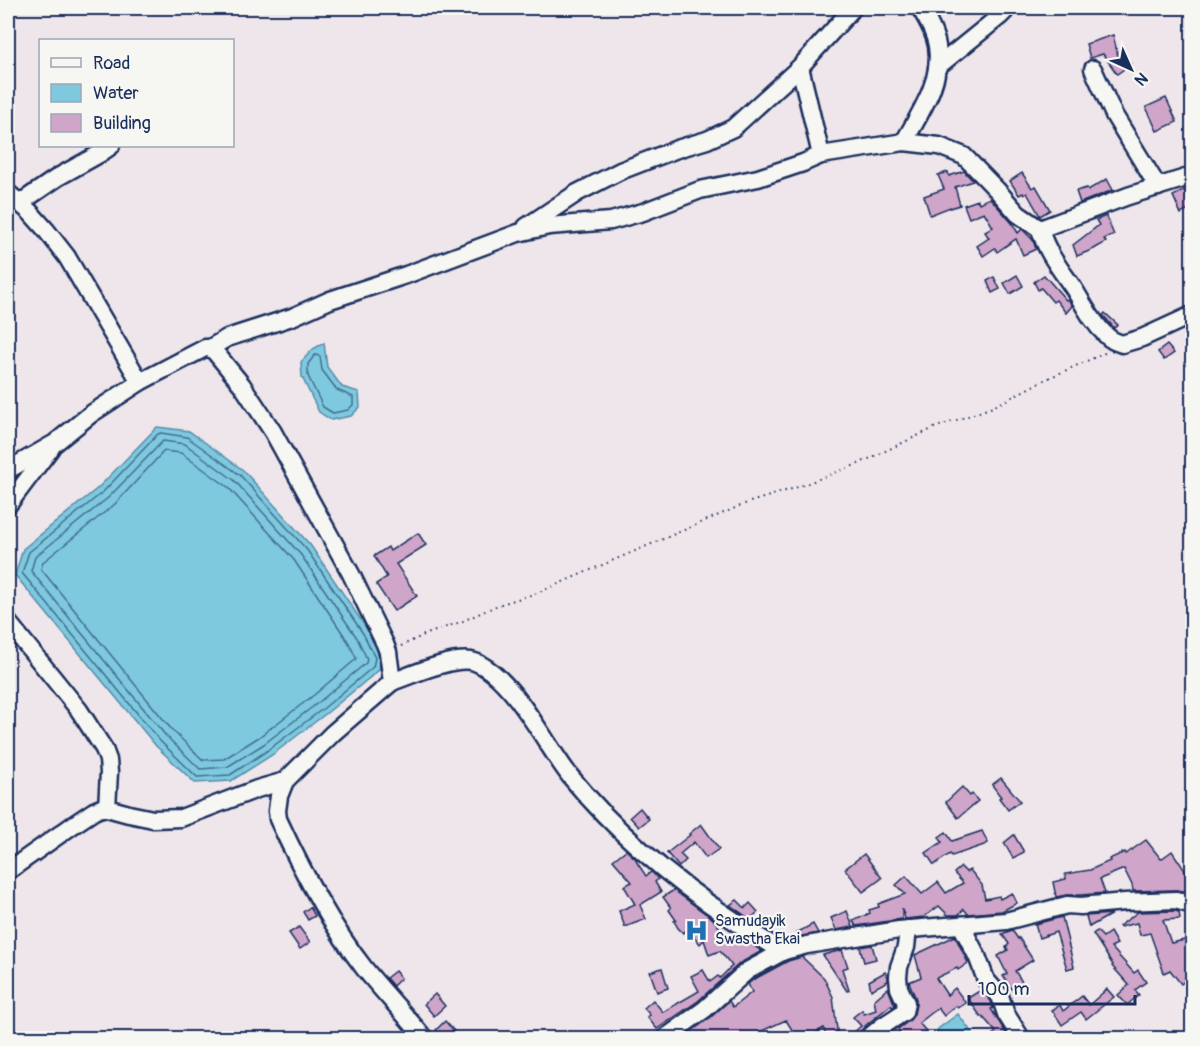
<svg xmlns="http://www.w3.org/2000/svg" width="1200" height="1046" font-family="Pangolin,sans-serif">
<rect width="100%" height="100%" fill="#eee6ea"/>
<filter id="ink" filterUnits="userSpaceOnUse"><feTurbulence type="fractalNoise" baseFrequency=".0167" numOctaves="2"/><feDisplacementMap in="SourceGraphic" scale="12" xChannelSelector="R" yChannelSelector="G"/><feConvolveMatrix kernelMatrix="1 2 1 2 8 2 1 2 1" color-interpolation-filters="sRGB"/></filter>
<g filter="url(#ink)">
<g fill="#7ec9de" stroke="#568bab" stroke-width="1.5">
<polygon points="324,343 327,367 342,387 359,392 360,407 351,416 331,420 319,412 302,377 301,362 313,349"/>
<polygon points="157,427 189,431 243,470 311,546 369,632 381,657 379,670 328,712 272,755 231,781 195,783 156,746 15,575 23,549 99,487"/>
<polygon points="958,1014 976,1038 931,1038 939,1028"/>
</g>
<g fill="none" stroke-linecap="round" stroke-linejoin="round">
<g stroke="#436d91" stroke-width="1.5">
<polygon points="315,355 320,356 322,370 337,390 353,397 353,405 348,410 333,413 323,407 308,376 308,364"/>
<polygon points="161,433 187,437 240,475 307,550 364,635 375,658 373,667 324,708 268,750 230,775 197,777 160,741 22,573 29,552 103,492 158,434"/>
<polygon points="163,441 185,444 234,480 301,555 357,638 367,659 366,663 319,702 264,744 227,767 200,769 166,736 31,571 35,557 109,497"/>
<polygon points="164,451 181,453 228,487 294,560 349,643 356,658 355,660 314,695 259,737 224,759 203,760 172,730 41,569 43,562 115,504"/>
</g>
</g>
<g fill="#cfa5c9" stroke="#1b2f5e" stroke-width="1.5">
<polygon points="1113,35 1118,56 1123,53 1131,64 1117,74 1103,54 1090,58 1086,44"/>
<polygon points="1166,98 1177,122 1157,131 1146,107"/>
<polygon points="964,171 973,181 955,187 960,205 950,208 950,207 930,215 924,196 944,189 938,175 948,172 949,176"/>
<polygon points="1022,173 1032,188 1036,186 1050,210 1040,216 1027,193 1024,195 1023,193 1019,195 1010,181"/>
<polygon points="1107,179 1113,190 1080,203 1076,191 1087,188 1088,190"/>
<polygon points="1185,190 1192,208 1181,214 1173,196"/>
<polygon points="990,198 1012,223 1018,233 1022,229 1033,240 1036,249 1023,255 1016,239 997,252 995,248 983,256 977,246 989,238 985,232 993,227 984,212 969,218 964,205 978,200 979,203"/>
<polygon points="1106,216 1114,235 1104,239 1106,242 1094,249 1077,256 1073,245 1099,225 1096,220"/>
<polygon points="1017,275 1023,286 1010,294 1004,283"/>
<polygon points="1044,275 1066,300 1068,299 1072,306 1066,313 1056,300 1053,302 1041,288 1038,290 1034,282"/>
<polygon points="994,277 1000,289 992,293 987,281"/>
<polygon points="1105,313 1118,325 1114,328 1103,315"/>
<polygon points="1167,345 1174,353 1164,360 1158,352"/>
<polygon points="418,533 426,545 396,564 417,596 394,611 376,584 387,577 374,556 388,547 390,551"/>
<polygon points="1001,778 1020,801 1008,810 999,798 1001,797 992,785"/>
<polygon points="962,787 970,796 972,794 978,801 958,818 946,802"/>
<polygon points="640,808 649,819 639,827 630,817"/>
<polygon points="701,824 719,849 706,858 694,842 680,854 686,860 679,867 667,853 690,835 689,834"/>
<polygon points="982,831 988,843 984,845 952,856 950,854 934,865 926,853 942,842 939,837 946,832 952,841"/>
<polygon points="1014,835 1024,852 1013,858 1004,843"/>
<polygon points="1146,840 1161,859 1172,851 1184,869 1192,887 1184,891 1176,890 1133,891 1132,885 1124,869 1100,879 1105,893 1081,895 1067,895 1056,897 1053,882 1066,879 1065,874 1090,870 1110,861 1109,859 1125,852 1126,854"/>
<polygon points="626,850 637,860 636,861 646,876 651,872 653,873 658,879 655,882 661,892 640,905 646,919 625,927 619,911 635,904 624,886 632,882 613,860"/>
<polygon points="864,854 882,878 863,892 845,869"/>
<polygon points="961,867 966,872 970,870 982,885 985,899 999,896 1000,899 1012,893 1017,903 1002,911 968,914 964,909 958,915 948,915 939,906 924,917 905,919 902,908 902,919 856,926 853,921 870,913 869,910 879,907 878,904 905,894 896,885 906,876 922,894 938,882 946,893 963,883 954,873"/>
<polygon points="674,890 713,919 729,940 735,934 762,951 740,963 698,1001 657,1029 647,1017 650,1015 644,1008 653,1000 663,1012 699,991 691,976 703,970 710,982 718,976 720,978 732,966 720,951 709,955 704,940 700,944 688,929 683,933 678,928 674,921 676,920 669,910 671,908 663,897"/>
<polygon points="737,900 745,908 750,903 758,912 750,919 730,905"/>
<polygon points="310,907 315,916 308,920 303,912"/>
<polygon points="847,911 853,927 836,930 831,918"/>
<polygon points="1175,911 1179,912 1180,919 1163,920 1171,943 1189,939 1192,961 1192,975 1181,984 1170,970 1164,973 1150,933 1140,935 1137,923 1120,927 1119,926 1138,912"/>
<polygon points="1112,914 1089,927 1086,916"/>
<polygon points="1062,917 1074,967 1067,969 1056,932 1039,938 1035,924"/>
<polygon points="813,924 818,933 798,937 796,933"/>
<polygon points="299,927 310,942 300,949 289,933"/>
<polygon points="1012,930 1018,939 1019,938 1033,960 1015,971 1024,985 1014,992 1003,976 1007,974 998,956 1008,950 1006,947 1009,944 1002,934"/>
<polygon points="1097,931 1103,937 1110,932 1117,944 1111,947 1134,973 1138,970 1146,982 1135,990 1139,995 1127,1005 1118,995 1129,985 1112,966 1113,965 1093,934"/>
<polygon points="955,936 968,963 958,970 957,968 936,978 947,995 955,988 966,1003 958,1008 956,1006 944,1016 938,1008 919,1023 926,1031 917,1038 903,1038 898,1029 910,1020 914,1014 916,1005 916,999 909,982 921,977 915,955"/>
<polygon points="872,945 876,959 864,962 860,947"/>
<polygon points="842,950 848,967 842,969 849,990 847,991 823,955"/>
<polygon points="802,957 824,978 833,997 838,1038 826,1038 824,1028 806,1038 797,1038 786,1020 757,1033 761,1038 682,1038 711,1017 729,1001 733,1007 752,992 748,984 753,980 788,961"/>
<polygon points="662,968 668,988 657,992 650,972"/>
<polygon points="395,971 401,978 393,986 386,978"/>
<polygon points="885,972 888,977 888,981 871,990 869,981"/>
<polygon points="888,988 895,1006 892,1007 891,1005 866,1025 858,1034 857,1038 853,1033 861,1026 853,1017 862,1010 864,1014 876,1010 874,1000"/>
<polygon points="1107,989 1114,997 1086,1019 1081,1012 1062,1025 1052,1010 1060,1005 1063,1011 1082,996 1089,1005"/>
<polygon points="981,990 991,1001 993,1008 991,1009 1009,1038 988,1038 996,1032 982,1016 981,1017 968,998"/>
<polygon points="435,994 445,1006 434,1016 424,1004"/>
<polygon points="445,1021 454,1031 446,1038 444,1038 436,1030"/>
</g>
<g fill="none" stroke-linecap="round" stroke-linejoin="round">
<defs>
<g id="minor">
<polyline points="800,67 821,155"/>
<polyline points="937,67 1000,16 1005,11 1006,8"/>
<polyline points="1093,69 1114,115 1158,187"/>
<path d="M904,142C920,113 943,80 937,46C935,33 927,19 920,8"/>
<polyline points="8,193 30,212 46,230 67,257 140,382"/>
<polyline points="20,203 58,177 101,153 111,146"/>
<polyline points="526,227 577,193 620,171 677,149 707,140 733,128 800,67 853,8"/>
<path d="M1040,229C1046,252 1061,270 1074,289C1084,305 1092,322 1106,335C1110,340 1116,342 1122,344L1142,338L1192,315"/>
<polyline points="210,348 227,338 292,317 330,300 406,275 518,233 549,226 611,221 643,212 700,190 758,178 803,163 821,155 904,142 939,146 964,156 997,190 1018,214 1040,229 1128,196 1192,176"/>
<path d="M8,470L55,443L91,414L140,382L205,348H210L215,352L242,385L273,432L351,574L385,644L388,652L392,682L333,733L285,781L279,796L277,811L278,819C302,871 329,923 364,968C383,992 405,1014 424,1038"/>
<polyline points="8,505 51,448"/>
<polyline points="8,622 79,710 104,749 108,760 109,772 107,808"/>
<path d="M392,682C411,675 456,655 475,662C513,677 545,744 570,776C615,831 671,879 730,918C748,930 765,942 784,951L807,945L899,930L1006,921L1067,905L1081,906L1125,902L1176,900L1192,905"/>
<polyline points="8,871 73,825 94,811 101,808 107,808 129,814 153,819 181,818 257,789 285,781"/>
<polyline points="961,925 977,956 986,980 1000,996 1006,1014 1021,1038"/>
<polyline points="665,1038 705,1009 747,971 784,951"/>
<polyline points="868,1038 881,1027 904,1012 906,1003 899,988 898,977 899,967 906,947 908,929"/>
</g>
</defs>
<use href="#minor" stroke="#1b2f5e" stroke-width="21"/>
<polyline stroke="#1b2f5e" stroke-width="2" stroke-dasharray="1.5 4.5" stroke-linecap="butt" points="401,646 424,635 463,621 498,605 537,593 747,503 795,488 858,464 934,428 993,407 1042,381 1107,352"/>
<use href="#minor" stroke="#f6f6f2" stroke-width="16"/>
</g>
</g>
<defs>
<symbol id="hospital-bare" viewBox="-9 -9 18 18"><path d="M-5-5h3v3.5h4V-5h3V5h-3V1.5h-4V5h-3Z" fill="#1f6fb2" stroke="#f6f6f2" stroke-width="2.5" paint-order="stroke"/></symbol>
</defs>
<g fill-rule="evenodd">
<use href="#hospital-bare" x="680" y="914" width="33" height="33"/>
</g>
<g text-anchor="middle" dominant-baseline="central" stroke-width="4.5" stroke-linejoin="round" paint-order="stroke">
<g font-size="16" fill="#1b2f5e" stroke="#f6f6f2" text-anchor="start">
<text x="715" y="921">Samudayik<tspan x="715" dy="18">Swastha Ekai</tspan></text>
</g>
</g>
<rect width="1200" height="1046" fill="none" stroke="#f6f6f2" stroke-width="30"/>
<rect x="15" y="15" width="1170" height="1016" fill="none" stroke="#1b2f5e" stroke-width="2" filter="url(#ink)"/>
<rect x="39" y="39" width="195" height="108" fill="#f6f6f2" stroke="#9ea6b7" stroke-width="1.5"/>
<rect x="51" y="58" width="30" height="9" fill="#f6f6f2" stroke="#9ea6b7" stroke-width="1.5"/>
<text x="93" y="69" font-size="18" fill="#1b2f5e">Road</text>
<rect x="51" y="84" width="30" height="18" fill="#7ec9de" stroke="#9ea6b7" stroke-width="1.5"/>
<text x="93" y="99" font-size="18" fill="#1b2f5e">Water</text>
<rect x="51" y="114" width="30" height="18" fill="#cfa5c9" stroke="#9ea6b7" stroke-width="1.5"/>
<text x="93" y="129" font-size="18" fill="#1b2f5e">Building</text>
<g transform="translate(1131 69) rotate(135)" stroke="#f6f6f2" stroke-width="4.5" paint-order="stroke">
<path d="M0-4.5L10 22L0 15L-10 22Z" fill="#1b2f5e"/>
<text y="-9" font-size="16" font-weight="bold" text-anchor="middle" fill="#1b2f5e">N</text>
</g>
<path d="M969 995v9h166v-9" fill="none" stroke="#1b2f5e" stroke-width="3"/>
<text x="978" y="995" font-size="18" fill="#1b2f5e" stroke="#f6f6f2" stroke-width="4.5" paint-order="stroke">100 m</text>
</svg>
